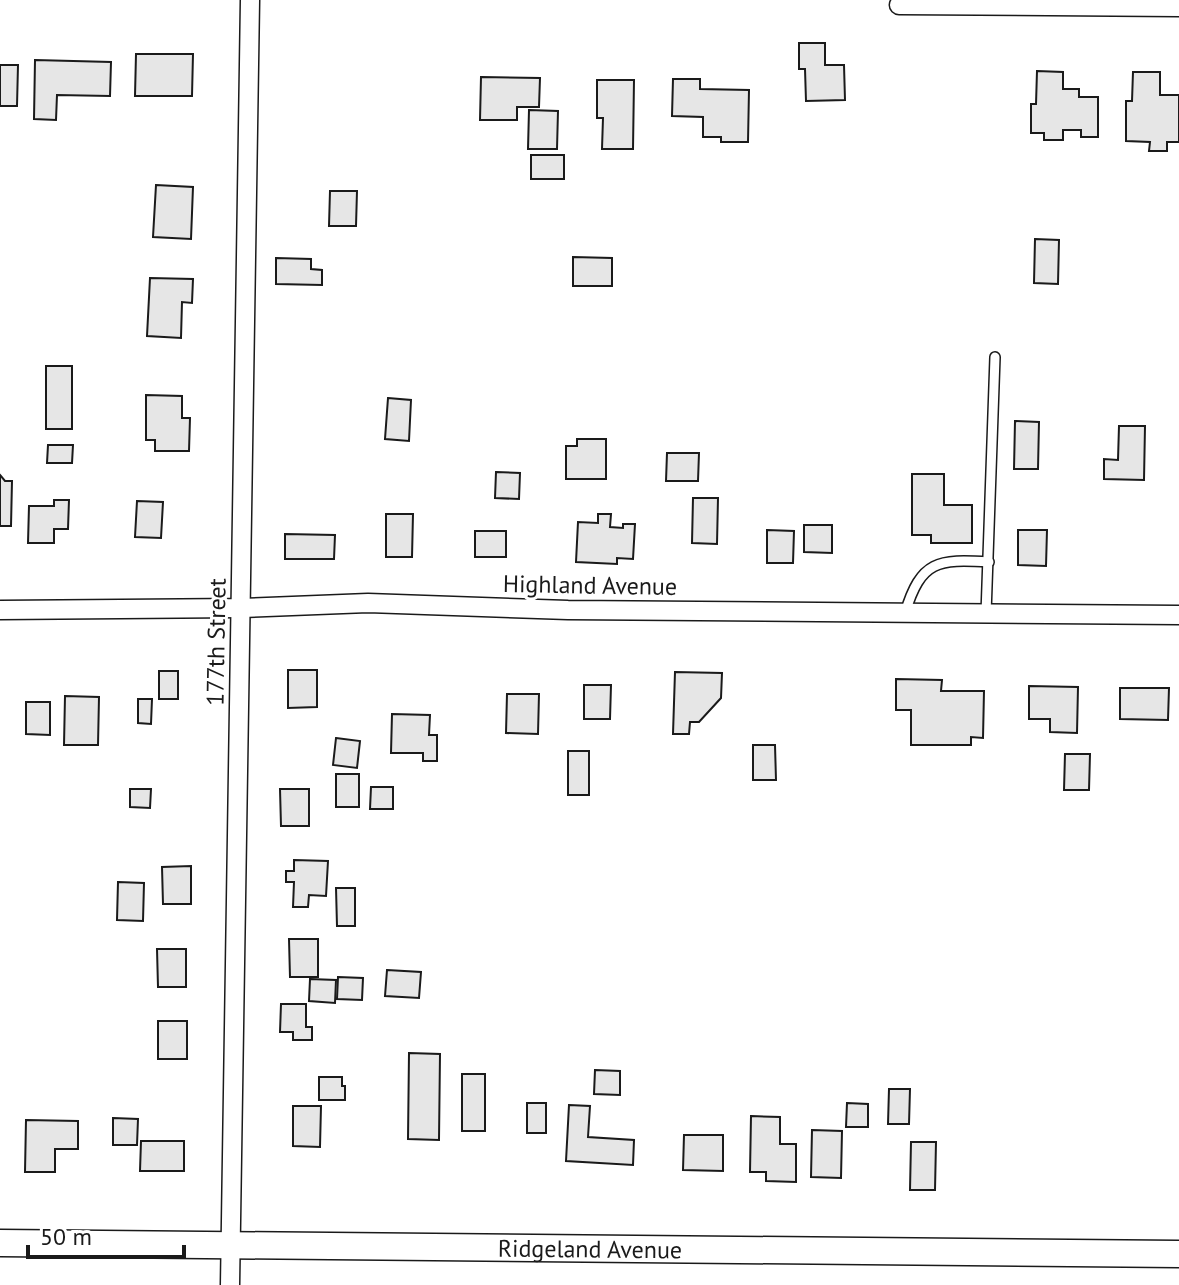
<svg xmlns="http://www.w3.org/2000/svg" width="1179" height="1285" font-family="'PT Sans',sans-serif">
<rect width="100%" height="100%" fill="#fff"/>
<g fill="#e6e6e6" stroke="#1a1a1a" stroke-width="2">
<polygon points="799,43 825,43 825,65 844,65 845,100 806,101 805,69 799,69"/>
<polygon points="136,54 193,54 192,96 135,96"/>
<polygon points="35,60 111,62 110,96 57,95 56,120 34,119"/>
<polygon points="0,65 18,65 17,106 0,106"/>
<polygon points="1037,71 1063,72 1063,89 1079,89 1079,97 1098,97 1098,137 1081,137 1081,130 1063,130 1063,140 1044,140 1044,133 1031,133 1031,104 1036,104"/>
<polygon points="1133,72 1160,72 1160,95 1179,95 1179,142 1167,142 1167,151 1149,151 1150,142 1126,141 1126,101 1132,101"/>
<polygon points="481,77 540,78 539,107 517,107 517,120 480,120"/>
<polygon points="673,79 700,79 700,89 749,90 748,142 721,142 721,137 703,137 703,117 672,116"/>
<polygon points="597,80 634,80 633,149 602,149 603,118 597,118"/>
<polygon points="529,110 558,111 557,149 528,149"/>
<rect x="531" y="155" width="33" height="24"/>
<polygon points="156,185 193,187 191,239 153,237"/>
<polygon points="330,191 357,191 356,226 329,226"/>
<polygon points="1035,239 1059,240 1058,284 1034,283"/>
<polygon points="573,257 612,258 612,286 573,286"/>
<polygon points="276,258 311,259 311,269 322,270 322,285 276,284"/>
<polygon points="150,278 193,279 192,303 182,302 181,338 147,336"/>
<rect x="46" y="366" width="26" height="63"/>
<polygon points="146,395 182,396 182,418 190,418 189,451 155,451 155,440 146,440"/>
<polygon points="388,398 411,400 409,441 385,439"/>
<polygon points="1015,421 1039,422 1038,469 1014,469"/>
<polygon points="1119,426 1145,426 1144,480 1104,479 1104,459 1118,460"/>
<polygon points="577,439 606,439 606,479 566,479 566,446 577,446"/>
<polygon points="48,445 73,445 72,463 47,463"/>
<polygon points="667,453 699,453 698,481 666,481"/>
<polygon points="496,472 520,473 519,499 495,498"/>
<polygon points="912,474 944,474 944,505 972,505 972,543 931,543 931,535 912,535"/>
<polygon points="0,475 5,481 12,481 11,526 0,526"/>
<polygon points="693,498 718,498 717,544 692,543"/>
<polygon points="54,500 69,500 68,529 54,529 54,543 28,543 29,506 54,506"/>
<polygon points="137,501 163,502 161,538 135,537"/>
<polygon points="386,514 413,514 412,557 386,557"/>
<polygon points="598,514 611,514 610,527 623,528 623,524 635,524 633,559 617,558 617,564 576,562 578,522 598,523"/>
<polygon points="804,525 832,525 832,553 804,552"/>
<polygon points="767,530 794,531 793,563 767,563"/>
<polygon points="1018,530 1047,530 1046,566 1018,565"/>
<rect x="475" y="531" width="31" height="26"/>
<polygon points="285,534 335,535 334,559 285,559"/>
<polygon points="288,670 317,670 317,707 288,708"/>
<rect x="159" y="671" width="19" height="28"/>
<polygon points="675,672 722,673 721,698 699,722 690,722 689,734 673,734"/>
<polygon points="896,679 942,680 941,691 984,691 983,738 971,737 971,745 911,745 911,710 896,710"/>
<polygon points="584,685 611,685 610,719 584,719"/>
<polygon points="1029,686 1078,687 1077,733 1050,732 1050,719 1029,719"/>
<polygon points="1120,688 1169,688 1168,720 1120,719"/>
<polygon points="507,694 539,694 538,734 506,733"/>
<polygon points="65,696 99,697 98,745 64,745"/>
<polygon points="138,699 152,699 151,724 138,723"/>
<polygon points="26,702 50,702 50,735 26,734"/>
<polygon points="392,714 430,715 429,735 437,735 437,761 423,761 423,753 391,753"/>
<polygon points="336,738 360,741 357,768 333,765"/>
<polygon points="753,745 775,745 776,780 753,780"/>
<rect x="568" y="751" width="21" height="44"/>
<polygon points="1065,754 1090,754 1089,790 1064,790"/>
<rect x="336" y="774" width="23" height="33"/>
<polygon points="371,787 393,787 393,809 370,809"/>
<polygon points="130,789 151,789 150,808 130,807"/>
<polygon points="280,789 309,789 309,826 281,826"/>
<polygon points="294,860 328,861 326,896 309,895 308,907 293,907 294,882 286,882 286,871 294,871"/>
<polygon points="191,866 191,904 163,904 162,867"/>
<polygon points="118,882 144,883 143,921 117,920"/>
<polygon points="336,888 355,888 355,926 337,926"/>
<polygon points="289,939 318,939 318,977 290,977"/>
<polygon points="157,949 186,949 186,987 158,987"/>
<polygon points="387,970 421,972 419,998 385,996"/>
<polygon points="338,977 363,978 362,1000 337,999"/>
<polygon points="310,979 336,980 335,1003 309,1001"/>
<polygon points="281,1004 306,1004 306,1027 312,1027 312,1040 293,1040 293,1032 280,1032"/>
<rect x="158" y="1021" width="29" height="38"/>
<polygon points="409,1053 440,1054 439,1140 408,1139"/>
<polygon points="595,1070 620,1071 620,1095 594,1094"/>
<rect x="462" y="1074" width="23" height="57"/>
<polygon points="319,1077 342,1077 342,1086 345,1086 345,1100 319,1100"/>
<polygon points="889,1089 910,1089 909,1124 888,1124"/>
<rect x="527" y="1103" width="19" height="30"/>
<polygon points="847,1103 868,1104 868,1127 846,1127"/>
<polygon points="569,1105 590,1106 588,1137 634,1140 633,1165 566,1161"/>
<polygon points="293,1106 321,1106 320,1147 293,1146"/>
<polygon points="751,1116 780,1117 780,1144 796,1144 796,1182 766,1181 766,1172 750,1172"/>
<polygon points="113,1118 138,1119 137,1145 113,1145"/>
<polygon points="26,1120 78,1121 78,1149 55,1149 55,1172 25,1172"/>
<polygon points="812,1130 842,1131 841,1178 811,1177"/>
<polygon points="684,1135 723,1135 723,1171 683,1170"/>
<polygon points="141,1141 184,1141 184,1171 140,1171"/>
<polygon points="911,1142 936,1142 935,1190 910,1190"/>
</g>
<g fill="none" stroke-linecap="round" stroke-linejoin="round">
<defs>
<g id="lane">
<path d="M905,613C921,560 938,559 989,562"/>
<polyline points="986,614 995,357"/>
</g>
<g id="street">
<polyline points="899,5 1179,7"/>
<polyline points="0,610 241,608 368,603 568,610 1179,615"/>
<polyline points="230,1285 250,0"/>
</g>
<g id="secondary">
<path id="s1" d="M0,1243L1179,1254"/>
</g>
</defs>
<use href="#lane" stroke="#1a1a1a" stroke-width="12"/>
<use href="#street" stroke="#1a1a1a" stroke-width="21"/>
<use href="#secondary" stroke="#1a1a1a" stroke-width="29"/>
<use href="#lane" stroke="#fff" stroke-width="9"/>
<use href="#street" stroke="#fff" stroke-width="18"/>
<use href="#secondary" stroke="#fff" stroke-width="26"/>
</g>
<g text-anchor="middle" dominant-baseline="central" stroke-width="6" stroke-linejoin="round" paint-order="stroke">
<g font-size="24" fill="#1a1a1a" stroke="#fff">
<text transform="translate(590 585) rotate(1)">Highland Avenue</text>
<text transform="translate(216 642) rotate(-89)">177th Street</text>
<text stroke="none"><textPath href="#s1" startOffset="590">Ridgeland Avenue</textPath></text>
</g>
</g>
<path d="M28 1245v12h156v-12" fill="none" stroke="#1a1a1a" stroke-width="4"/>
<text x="40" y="1245" font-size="24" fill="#1a1a1a" stroke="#ffffff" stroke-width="6" paint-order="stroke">50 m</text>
</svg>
